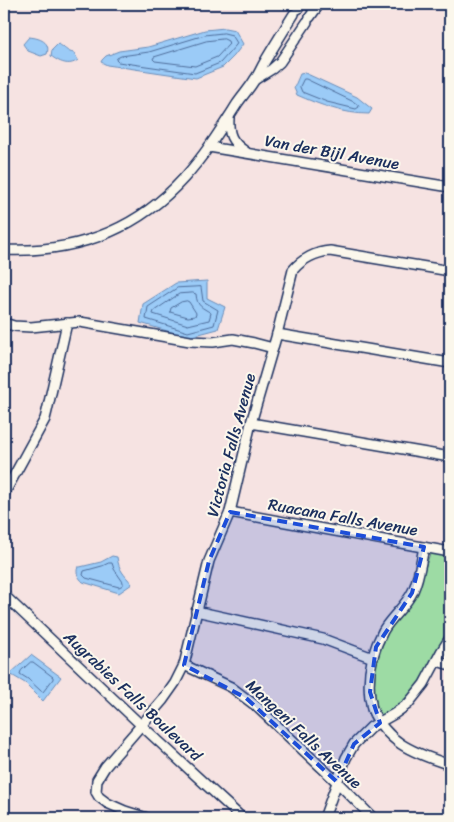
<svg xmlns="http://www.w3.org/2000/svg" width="454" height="822" font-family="Sriracha,sans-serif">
<rect width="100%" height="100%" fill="#f6e3e2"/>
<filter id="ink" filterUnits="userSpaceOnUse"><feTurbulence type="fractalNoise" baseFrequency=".02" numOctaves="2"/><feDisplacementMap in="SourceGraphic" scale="10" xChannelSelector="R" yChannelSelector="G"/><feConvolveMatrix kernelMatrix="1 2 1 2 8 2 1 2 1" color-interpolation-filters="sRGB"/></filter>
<g filter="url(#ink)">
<polygon fill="#9ddba4" stroke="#5c8581" points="431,551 450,554 450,636 422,683 380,721 373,707 372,667 382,637 419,585"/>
<g fill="#9bcbf7" stroke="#688dba">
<polygon points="225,28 235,30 243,44 234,56 223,67 196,78 107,65 101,62 102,60 106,56 119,51 148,47 205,30"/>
<path d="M29,37C40,38 51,42 47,54L41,56L28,51L23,44Z"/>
<path d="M58,44C65,47 66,52 74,53L78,60C69,67 59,62 51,56L52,50Z"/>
<path d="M305,73L357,97L372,109L369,114C344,114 320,105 297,95L294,88L300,74Z"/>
<polygon points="207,281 207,298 225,307 218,329 188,337 140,323 143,304 176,283"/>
<path d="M112,556L117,557C119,571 124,574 132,584L119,593L83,582C79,578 75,573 78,567H80L101,562Z"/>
<polygon points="31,655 61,677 43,701 25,683 10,674"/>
</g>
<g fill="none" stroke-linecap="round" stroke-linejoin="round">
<g stroke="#4e6d9b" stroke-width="1">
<polygon points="224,33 232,35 237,43 236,45 220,63 195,73 118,62 116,60 117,58 121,56 149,52 205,35"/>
<polygon points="224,39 228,41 229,44 217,57 195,66 155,61 153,59 154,57 206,41"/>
<polygon points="304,79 306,79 354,102 358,105 359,107 356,109 327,102 302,92 300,87"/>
<polygon points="201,287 203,301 218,310 214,325 188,332 146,319 148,307 177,288"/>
<path d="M193,293L196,294C197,307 202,307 211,313L209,320L188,325L153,314L154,311L179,294Z"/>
<polygon points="187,301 189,302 196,313 195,316 188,317 170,312 171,308 181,302"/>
<polygon points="109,563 112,563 114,569 123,582 123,585 119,587 86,578 83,575 84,571 102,566"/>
<polygon points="31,662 33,662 53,677 53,679 43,692 41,691 28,679 20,674 21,671"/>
</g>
<defs>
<g id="minor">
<polyline points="307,4 316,9"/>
<polyline points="298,9 301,4"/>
<polyline points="310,17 319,4"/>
<polyline points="256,79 272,69 280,62 307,22"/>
<path d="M229,117C228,134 231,142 246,152"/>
<polyline points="209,147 450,187"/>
<path d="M4,250C74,253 136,231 184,178C205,155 221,129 237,104C243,95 250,88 255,79C259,74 261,68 264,63C274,46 284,30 294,14"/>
<polyline points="4,323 14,326 31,327 80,322 190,341 213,342 233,339 254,343 273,348"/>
<polyline points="277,334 450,363"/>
<polyline points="251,423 450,457"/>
<polyline points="4,494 45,419 47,411 67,323"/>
<polyline points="230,512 450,552"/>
<path d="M424,547C421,561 419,578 413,591C406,606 391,617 383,631C372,652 367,674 370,698C371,701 371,706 372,709C377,722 389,736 401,744C416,754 433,759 450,765"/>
<polyline points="4,595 141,725 242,818"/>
<polyline points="196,611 323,639 373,658"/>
<polyline points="437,661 450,665"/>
<polyline points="184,665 231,687 256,706 337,782 373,818"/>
<path d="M147,818L125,811L107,803L99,797L96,792L97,780L105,767L163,700L175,683L184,665L209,561L230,512L251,423L277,334L293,270C302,259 316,252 330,251L450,271"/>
<polyline points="324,818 346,758 354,744 371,727 394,714 408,704 424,684 441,652 450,638"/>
</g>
</defs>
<use href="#minor" stroke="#1b2f5e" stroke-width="12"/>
<use href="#minor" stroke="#fbf7ec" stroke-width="9"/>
</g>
</g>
<path fill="#1d4ed8" fill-opacity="0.2" stroke="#1d4ed8" stroke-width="4" stroke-dasharray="10 6" stroke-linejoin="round" d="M230,512L424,547L412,593L376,647L370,692L380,723L354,744L337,782L246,698L184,665L209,561Z"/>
<g text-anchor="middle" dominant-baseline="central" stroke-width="4" stroke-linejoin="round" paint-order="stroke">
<g font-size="16" fill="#1b2f5e" stroke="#fbf7ec">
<text transform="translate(332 152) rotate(10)">Van der Bijl Avenue</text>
<text transform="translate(231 445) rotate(-75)">Victoria Falls Avenue</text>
<text transform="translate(343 517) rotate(10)">Ruacana Falls Avenue</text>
<text transform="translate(133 696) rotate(43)">Augrabies Falls Boulevard</text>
<text transform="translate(304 734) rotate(43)">Mangeni Falls Avenue</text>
</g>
</g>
<rect width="454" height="822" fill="none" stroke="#fbf7ec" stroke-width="20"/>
<rect x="10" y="10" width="434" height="802" fill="none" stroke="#1b2f5e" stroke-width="2" filter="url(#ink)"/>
</svg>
